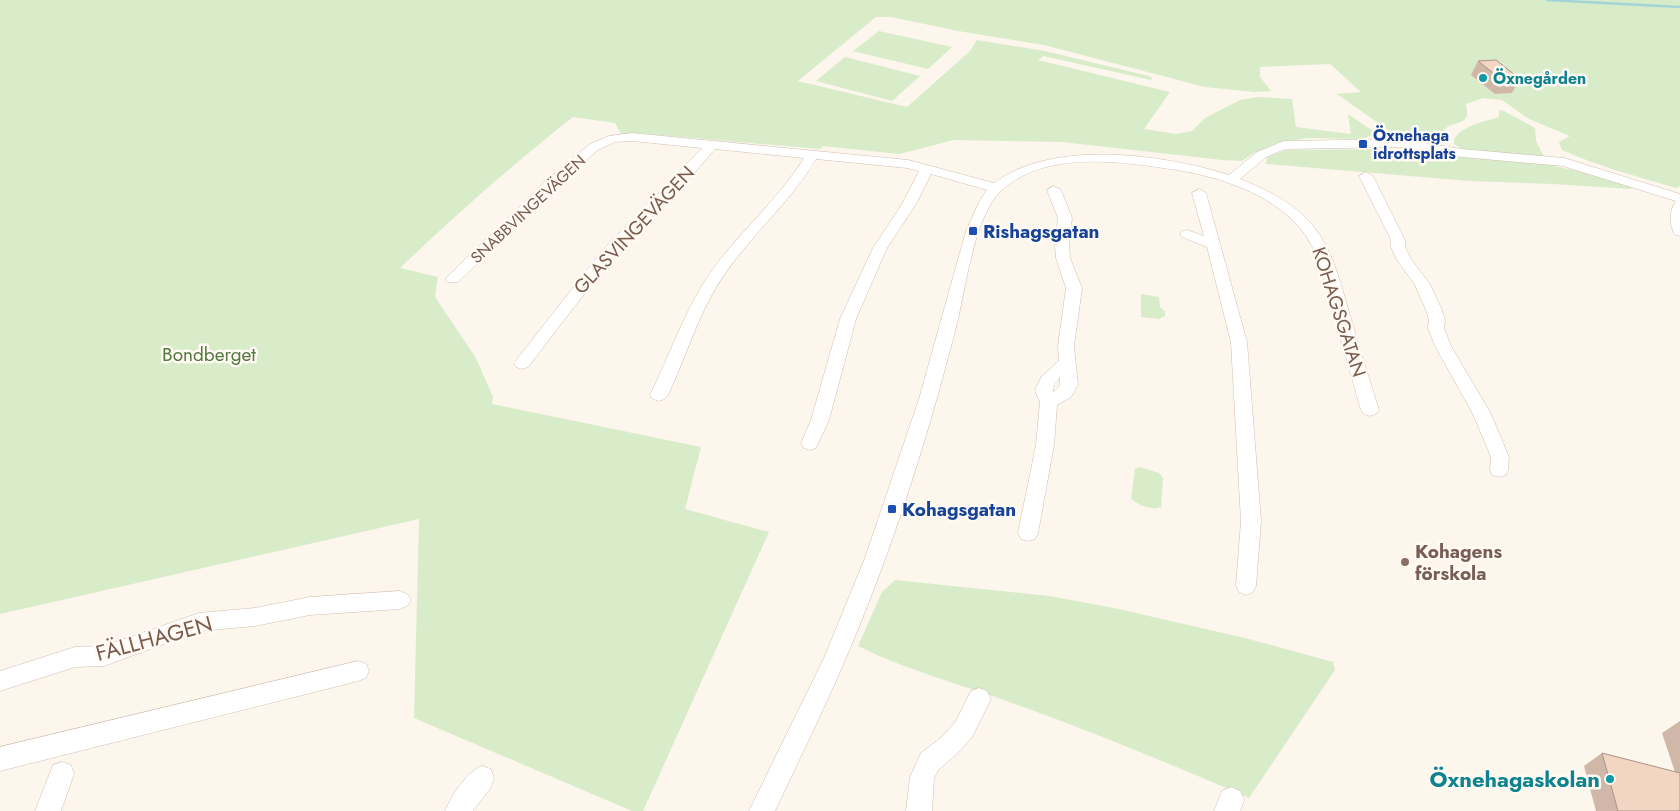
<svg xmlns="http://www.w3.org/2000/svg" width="1680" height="811" font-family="Jost,sans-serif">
<rect width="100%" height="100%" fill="#fdf6ec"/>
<g fill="#d8ecc9">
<path d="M0,0H1680V186L1676,188C1638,177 1598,166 1562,150L1559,142L1570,136L1529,119L1502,100L1483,98L1466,104C1466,108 1468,113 1467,116C1463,128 1436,119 1442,146H1436L1391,132L1337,94L1361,92L1330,64L1260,67V77L1271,91L1255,92L1205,87L1044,45L958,31L891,17H876L798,81L907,107L970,51L977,40L1045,51L1149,76L1152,78L1151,80L1043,56L1038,60L1170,92L1144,129L1176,134L1192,131L1205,118L1240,100L1258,97L1292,99L1296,127L1351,134L1348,114L1373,131L1372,135L1363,139L1307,138L1277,143L1254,153L1242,161L1222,160L1062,142L954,140L899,154L823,146L820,149L636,133L624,140L615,123L573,117C513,164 456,215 400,268L438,277L435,297L476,358L493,397L492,404L701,447L685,509L769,532L643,811H632L414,718L419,519L0,614Z"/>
<polygon points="879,31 952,47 928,69 853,51"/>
<polygon points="845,57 920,76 892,101 816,81"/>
<path d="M1499,110L1504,111L1535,128L1536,141L1544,157L1469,150L1462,149L1454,144V140C1461,125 1485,122 1499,117Z"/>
<polygon points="1404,149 1534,162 1578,171 1631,187 1631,189 1553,184 1469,181 1266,164 1267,157 1286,150"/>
<polygon points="1141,294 1159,297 1160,307 1165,311 1165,316 1159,319 1141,317"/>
<path d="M1140,467L1159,473L1163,478L1161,507C1152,511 1138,505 1131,499L1135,469Z"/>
<path d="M895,580L1049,596L1114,608L1245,638L1333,662L1335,670L1249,798C1172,764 1094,733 1015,704C963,685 908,671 858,646L882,592Z"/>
</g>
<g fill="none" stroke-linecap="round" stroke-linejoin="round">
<polyline stroke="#a5d3da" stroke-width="2.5" points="1547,0 1680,7"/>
<defs>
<g id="minor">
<path d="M632,133L908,160L994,183C1053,139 1162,154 1229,175L1257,152L1284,141L1399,139L1462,149L1564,158L1680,194V236L1675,235C1669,225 1669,210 1676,201L1563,166L1462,157L1399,147L1285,149L1266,157L1240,179C1267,190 1295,203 1313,226C1335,253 1342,290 1352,322C1360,351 1370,381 1379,410L1376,414L1370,416L1364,414L1361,410C1351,376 1342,342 1332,308C1325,283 1320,257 1306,236C1279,196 1221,177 1177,170C1122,162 1046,149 1001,191C975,215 966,285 958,319C931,427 897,535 854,639C830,697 802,754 775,811H749L824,658L865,558L919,399L966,231L980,200L987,190L931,174L916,204L887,248L856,319L829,420L816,448L810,450L804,448L801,443L811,420L840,319L873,248L902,204L919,171L907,168L816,159C791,202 752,234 724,275C699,311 687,355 668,395L665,399L659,401L653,399L650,395C671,353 685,308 713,269C741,230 779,199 804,158L715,149L694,173L611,259L528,367L522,369L516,367L514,363L601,252L702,148L632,141L615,142L598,150L558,185L458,282H448L445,279L548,179L590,144L609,136Z"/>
<polygon points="1366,172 1373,176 1405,240 1405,247 1411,259 1430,284 1442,310 1445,320 1444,328 1451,346 1491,414 1509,457 1508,470 1506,475 1499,477 1492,475 1490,470 1491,457 1473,414 1435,346 1428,328 1429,320 1426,310 1415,285 1397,260 1391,247 1391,240 1359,176"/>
<path d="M1054,186L1061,190L1072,218L1069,244L1070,258L1082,288L1074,346L1078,385L1071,397L1057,405L1054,445L1038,533L1035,539L1028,541L1021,539L1018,533L1036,445L1040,402L1035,390L1042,376L1059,361L1058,346L1066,288L1056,258L1055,244L1058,218L1047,190ZM1060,377C1060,385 1060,388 1053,392L1054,385Z"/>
<polygon points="1199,189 1206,193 1247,342 1261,521 1256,586 1253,592 1246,595 1239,592 1236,586 1241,521 1231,342 1207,247 1182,237 1180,234 1182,231 1187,230 1204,236 1192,193"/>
<polygon points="400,591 407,594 411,600 407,606 400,609 310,615 255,626 199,631 104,666 75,667 0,691 0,671 75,647 104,646 199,613 255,608 310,597"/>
<polygon points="358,661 366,664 369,671 366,678 358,681 0,771 0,747"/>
<polygon points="979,688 987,691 991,699 972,737 958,753 939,769 934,778 932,811 906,811 910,777 921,753 942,737 956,721 971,691"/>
<polygon points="62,762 71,765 74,774 61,811 35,811 53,765"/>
<path d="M482,766L491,769L494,778L491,787L473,811H445C452,795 466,772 482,766Z"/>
<polygon points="1231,787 1240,791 1244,800 1240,811 1214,811 1222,791"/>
</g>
</defs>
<use href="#minor" stroke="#d1beb0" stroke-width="1"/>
<use href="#minor" fill="#fff" fill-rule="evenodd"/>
</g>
<g fill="#d1b7a8">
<polygon points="1478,61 1520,79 1512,93 1495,94 1471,75"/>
<polygon points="1680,721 1680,811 1596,811 1584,766 1602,753 1675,772 1662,733"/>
</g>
<g fill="#f3d5c3" stroke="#aa9588">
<polygon points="1496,60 1520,79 1502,80 1478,61"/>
<polygon points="1602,753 1680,773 1680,811 1618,811"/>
</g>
<g fill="#0f9aa8" stroke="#fffaf3" stroke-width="2">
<circle cx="1483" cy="78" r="5"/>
<circle cx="1610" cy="779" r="5"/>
</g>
<g fill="#1a4fb4" stroke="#fffaf3" stroke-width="2">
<rect x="1358" y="139" width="10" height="10" rx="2.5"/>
<rect x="968" y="226" width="10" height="10" rx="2.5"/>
<rect x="887" y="504" width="10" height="10" rx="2.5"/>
</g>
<circle fill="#8d6e63" stroke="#fffaf3" stroke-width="2" cx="1405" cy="562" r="5"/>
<g text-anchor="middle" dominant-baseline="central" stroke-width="5" stroke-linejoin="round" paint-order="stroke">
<g font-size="16" font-weight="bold" fill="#0d838f" stroke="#fffaf3" text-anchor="start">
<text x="1493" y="78">Öxnegården</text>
</g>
<g font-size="16" font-weight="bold" fill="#164399" stroke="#fffaf3" text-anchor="start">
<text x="1373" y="135">Öxnehaga<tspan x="1373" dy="18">idrottsplats</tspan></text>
</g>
<g font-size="16" fill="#7a5c4d" stroke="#fffaf3">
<text transform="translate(528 209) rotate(-43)">SNABBVINGEVÄGEN</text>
</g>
<g font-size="19" fill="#7a5c4d" stroke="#fffaf3">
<text transform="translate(634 230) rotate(-47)">GLASVINGEVÄGEN</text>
<text transform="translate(1339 312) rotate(72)">KOHAGSGATAN</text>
</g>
<g font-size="19" font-weight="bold" fill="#164399" stroke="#fffaf3" text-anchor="start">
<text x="983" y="231">Rishagsgatan</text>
<text x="902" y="509">Kohagsgatan</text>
</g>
<g font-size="19" fill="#537a41" stroke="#fffaf3">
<text x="209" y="354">Bondberget</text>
</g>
<g font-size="19" font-weight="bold" fill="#785e54" stroke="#fffaf3" text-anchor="start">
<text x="1415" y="551">Kohagens<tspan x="1415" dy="22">förskola</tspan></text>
</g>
<g font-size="22" fill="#7a5c4d" stroke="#fffaf3">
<text transform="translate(154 638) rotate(-15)">FÄLLHAGEN</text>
</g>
<g font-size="22" font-weight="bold" fill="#0d838f" stroke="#fffaf3" text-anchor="end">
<text x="1600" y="779">Öxnehagaskolan</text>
</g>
</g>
</svg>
